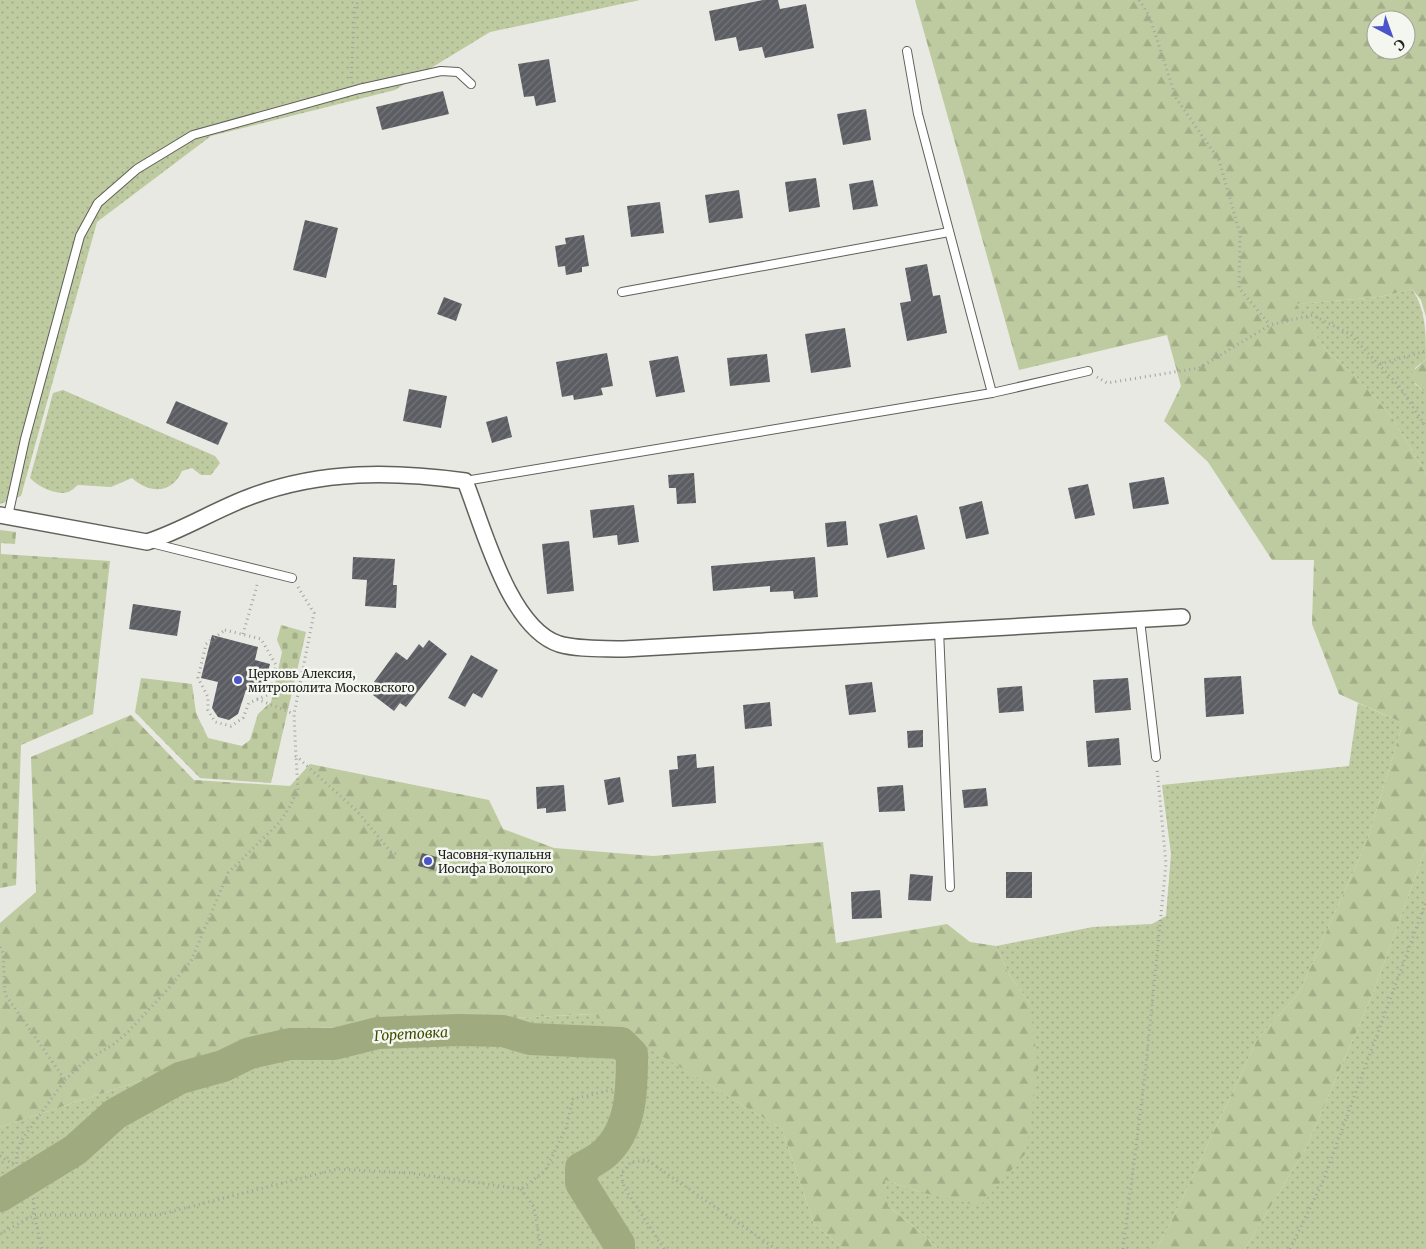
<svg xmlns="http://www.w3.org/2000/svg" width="1426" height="1249" font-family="Merriweather,serif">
<defs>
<pattern id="green-dots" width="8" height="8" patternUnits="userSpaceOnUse" patternTransform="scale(1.25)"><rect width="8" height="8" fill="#beca9f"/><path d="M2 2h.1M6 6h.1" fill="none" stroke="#a3ad88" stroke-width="1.8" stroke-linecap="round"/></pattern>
<pattern id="forest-firs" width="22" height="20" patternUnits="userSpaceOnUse" patternTransform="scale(1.25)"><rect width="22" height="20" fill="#beca9f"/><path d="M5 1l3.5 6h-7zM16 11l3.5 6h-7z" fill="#a3ad88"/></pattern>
<pattern id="cemetery-stones" width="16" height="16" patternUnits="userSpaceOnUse" patternTransform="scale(1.25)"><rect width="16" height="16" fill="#beca9f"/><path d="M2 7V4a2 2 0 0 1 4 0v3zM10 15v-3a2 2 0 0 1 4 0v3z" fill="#a3ad88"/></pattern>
<pattern id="building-hatch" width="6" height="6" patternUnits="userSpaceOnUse" patternTransform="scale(1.25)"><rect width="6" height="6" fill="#5b5d63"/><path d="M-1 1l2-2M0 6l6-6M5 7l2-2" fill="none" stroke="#737579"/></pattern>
</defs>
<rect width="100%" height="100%" fill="#e7e9e2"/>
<g fill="url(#green-dots)">
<polygon points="0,0 640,0 490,32 395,90 211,136 97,222 21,496 0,504"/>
<path d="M1412,289C1426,310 1426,333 1426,359L1415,368V384L1426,394V474L1391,416L1357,378L1325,349L1295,304L1380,297Z"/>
<path d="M63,390L215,456L220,463L211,475H201L192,468L182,471C172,494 149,494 132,478L111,487L78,485C75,487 72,491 68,492C57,496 37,486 30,478L53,393Z"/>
<polygon points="1358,703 1403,723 1367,841 1299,993 1258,1038 1173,1218 1156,1249 938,1249 923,1234 887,1205 885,1180 920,1192 1030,1003 1011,978 996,946 1093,927 1152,924 1166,916 1171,854 1162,785 1349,766"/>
<polygon points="1426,847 1426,1249 1245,1249 1306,1148 1373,993"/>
<polygon points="593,1014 782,1129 814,1224 844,1249 0,1249 0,1127 298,1029"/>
</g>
<g fill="url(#forest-firs)" fill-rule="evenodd">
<path d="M915,0H1426V317L1421,300L1412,289L1380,297L1296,304L1325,349L1357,378L1391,416L1426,474V847L1373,993L1306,1148L1245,1249H1156L1173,1218L1258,1038L1299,993L1367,841L1403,723L1339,694L1312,624L1314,560H1272L1208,462L1164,421L1181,386L1167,335L1019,370ZM1376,20H1406V50H1376Z"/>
<polygon points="1426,359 1426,394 1408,376"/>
<polygon points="131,715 194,780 290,786 310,764 489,800 503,829 554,848 653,856 823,842 836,943 947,924 970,942 996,946 1011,978 1030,1003 1038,1068 1026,1153 980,1206 920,1192 885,1180 888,1206 923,1234 938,1249 844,1249 814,1224 782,1129 592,1014 298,1029 0,1127 0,923 36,892 31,757"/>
</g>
<g fill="url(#cemetery-stones)">
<polygon points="0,530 16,532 15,544 1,543 1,554 110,561 93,714 21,745 16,885 0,888"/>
<polygon points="281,625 306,632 271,783 200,778 135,712 141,678 192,684 196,713 208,738 242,746 250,740 258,714 271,702 282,652 277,640"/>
</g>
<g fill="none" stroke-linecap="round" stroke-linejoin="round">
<path stroke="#9fab7f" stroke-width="32" d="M0,1196L75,1150L115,1114L180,1078L223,1066L250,1053L290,1044H334L378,1033L458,1030L503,1031L530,1039L621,1043L632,1054C632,1089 632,1129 604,1154C598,1159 589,1164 581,1168V1183L619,1244V1249"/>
</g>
<g fill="url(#building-hatch)">
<polygon points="763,0 778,0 780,9 806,4 814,48 765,58 762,47 739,51 736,37 715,41 709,11"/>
<polygon points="549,59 556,102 536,106 534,96 524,97 518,64"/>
<polygon points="443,91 449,114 382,130 376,107"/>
<polygon points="866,109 871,140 843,145 837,114"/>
<polygon points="816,178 820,207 789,212 785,182"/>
<polygon points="873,180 878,206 853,210 849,184"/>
<polygon points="739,190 743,218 709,223 705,195"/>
<polygon points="660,202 664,233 631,237 627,206"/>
<polygon points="305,220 338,228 326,278 293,270"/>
<polygon points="584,235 589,266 582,267 582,272 566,275 565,266 558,267 555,246 566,244 565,238"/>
<polygon points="927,264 933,296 940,295 947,333 907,341 900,303 911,301 905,268"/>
<polygon points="444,297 462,304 456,321 437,314"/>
<polygon points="845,328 851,367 811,373 805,334"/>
<polygon points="607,353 613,386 601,388 603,395 574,400 573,395 562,397 556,362"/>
<polygon points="767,354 770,382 730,386 727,358"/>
<polygon points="678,356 685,392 656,397 649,361"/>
<polygon points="409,389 447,396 441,428 403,421"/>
<polygon points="176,401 228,423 218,445 166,423"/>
<polygon points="507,416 512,437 492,443 486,422"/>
<polygon points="694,473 696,503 677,504 676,488 669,488 668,475"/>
<polygon points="1164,477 1169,504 1133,509 1129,483"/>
<polygon points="1088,484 1095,515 1075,519 1068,488"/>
<polygon points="982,501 989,534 966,539 959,507"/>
<polygon points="634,505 639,542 618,545 617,535 593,538 590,510"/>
<polygon points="917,515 925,549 887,558 879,524"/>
<polygon points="846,521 848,545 827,547 825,523"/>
<polygon points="569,541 574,591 547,594 542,544"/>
<polygon points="353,557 395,559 393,585 397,585 396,608 365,606 367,580 352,579"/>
<polygon points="815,557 818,597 794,599 793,591 770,592 770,586 713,591 711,566"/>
<polygon points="133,604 181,611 177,636 129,629"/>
<polygon points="212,635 258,647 255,660 270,664 262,694 246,690 238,714 229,720 218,717 212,708 218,682 201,678"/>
<polygon points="429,640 447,654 406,707 400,703 394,711 373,695 380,686 374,682 396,652 407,660 419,644 423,648"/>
<polygon points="471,655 498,670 482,698 473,693 465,707 448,698"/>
<polygon points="1241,676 1244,714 1206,717 1204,678"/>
<polygon points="1128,678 1131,710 1095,713 1093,680"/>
<polygon points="872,682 876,712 849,715 845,685"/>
<polygon points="1022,686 1024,711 999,713 997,688"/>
<polygon points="770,702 772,726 745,729 743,705"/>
<polygon points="923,730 923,747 908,748 907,731"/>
<polygon points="1119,738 1121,765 1088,767 1086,741"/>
<polygon points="696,754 697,768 714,766 716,803 672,807 669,770 678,769 677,756"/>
<polygon points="620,777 624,802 608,805 604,780"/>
<polygon points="564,785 566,811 546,813 546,808 537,809 536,787"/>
<polygon points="903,785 905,811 879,812 877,787"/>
<polygon points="986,788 988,806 964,808 962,790"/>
<polygon points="422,853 437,857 434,870 418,866"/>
<rect x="1006" y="872" width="26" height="26"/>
<polygon points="910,874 933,876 931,901 908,900"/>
<polygon points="880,890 882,918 852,919 851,892"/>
</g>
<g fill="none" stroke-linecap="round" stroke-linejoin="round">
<defs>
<g id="lane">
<polyline points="907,51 918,114 992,393"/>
<polyline points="622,292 949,232"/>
<polyline points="465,481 992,393 1088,371"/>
<polyline points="8,516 25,439 80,236 98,203 137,169 193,135 359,89 441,71 458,72 471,84"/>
<polyline points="151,543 292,578"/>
<polyline points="1140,620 1156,757"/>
<polyline points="939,630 950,887"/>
</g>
<path id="street" d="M0,515L147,542C184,530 216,509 252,496C322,470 393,471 465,481C483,526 509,628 559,644C580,650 603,648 624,649L1182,617"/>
</defs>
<use href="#lane" stroke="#5f615b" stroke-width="10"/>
<use href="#street" stroke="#5f615b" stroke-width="18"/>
<g stroke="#a1a39d" stroke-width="3" stroke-dasharray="1 4" stroke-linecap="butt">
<polyline points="1139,0 1149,15 1176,98 1219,160 1240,234 1239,288 1270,325"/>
<polyline points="351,78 355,7 359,0"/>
<polyline points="1380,364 1426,351"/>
<polyline points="1097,377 1107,383 1199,368 1270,325 1312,315 1350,334 1400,387 1426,427"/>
<polyline points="298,587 314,613 294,714 296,756 357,811 391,852 399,855"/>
<polygon points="225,630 261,639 276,665 270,694 249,703 243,718 231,726 215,722 208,710 208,697 198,678 206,644"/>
<polyline points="243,634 258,582"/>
<polyline points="257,699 294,714"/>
<polyline points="0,947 3,953 5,994 65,1080 21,1141 16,1156 17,1166 34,1200 34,1215 42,1249"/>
<polyline points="65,1080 84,1062 114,1044 128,1032 169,988 191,961 228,873 279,823 289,808 298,790 296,756"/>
<polyline points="0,1156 16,1166"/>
<polyline points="521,1189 534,1207 541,1249"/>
<polyline points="0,1234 34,1215 158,1215 337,1169 410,1173 521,1189 545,1171 566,1128 573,1099 615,1089"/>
<polyline points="664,1249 624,1187 621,1174 631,1162 647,1160 776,1249"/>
<polyline points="1123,1249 1145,1075 1166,864 1157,768"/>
<polyline points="1290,1249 1323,1181 1426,902"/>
</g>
<use href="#lane" stroke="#fff" stroke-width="8"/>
<use href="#street" stroke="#fff" stroke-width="15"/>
</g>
<g fill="#4b54c9" stroke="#f4f7ef" stroke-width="2">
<circle cx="238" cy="680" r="5"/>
<circle cx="428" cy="861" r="5"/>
</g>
<g text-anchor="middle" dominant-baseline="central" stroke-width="5" stroke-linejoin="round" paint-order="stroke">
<g font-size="12" fill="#20211e" stroke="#f4f7ef" text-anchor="start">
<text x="248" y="673">Церковь Алексия,<tspan x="248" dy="14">митрополита Московского</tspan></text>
<text x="438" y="854">Часовня-купальня<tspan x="438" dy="14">Иосифа Волоцкого</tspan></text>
</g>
<g font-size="14" font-style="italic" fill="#3f4c00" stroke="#f4f7ef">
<text transform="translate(411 1034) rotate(-3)">Горетовка</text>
</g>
</g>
<g transform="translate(1391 35) rotate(139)"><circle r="24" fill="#f4f7ef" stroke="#9fa19b"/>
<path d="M0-4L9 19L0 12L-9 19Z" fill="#4b54c9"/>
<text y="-8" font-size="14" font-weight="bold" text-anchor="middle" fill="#20211e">С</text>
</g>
</svg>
